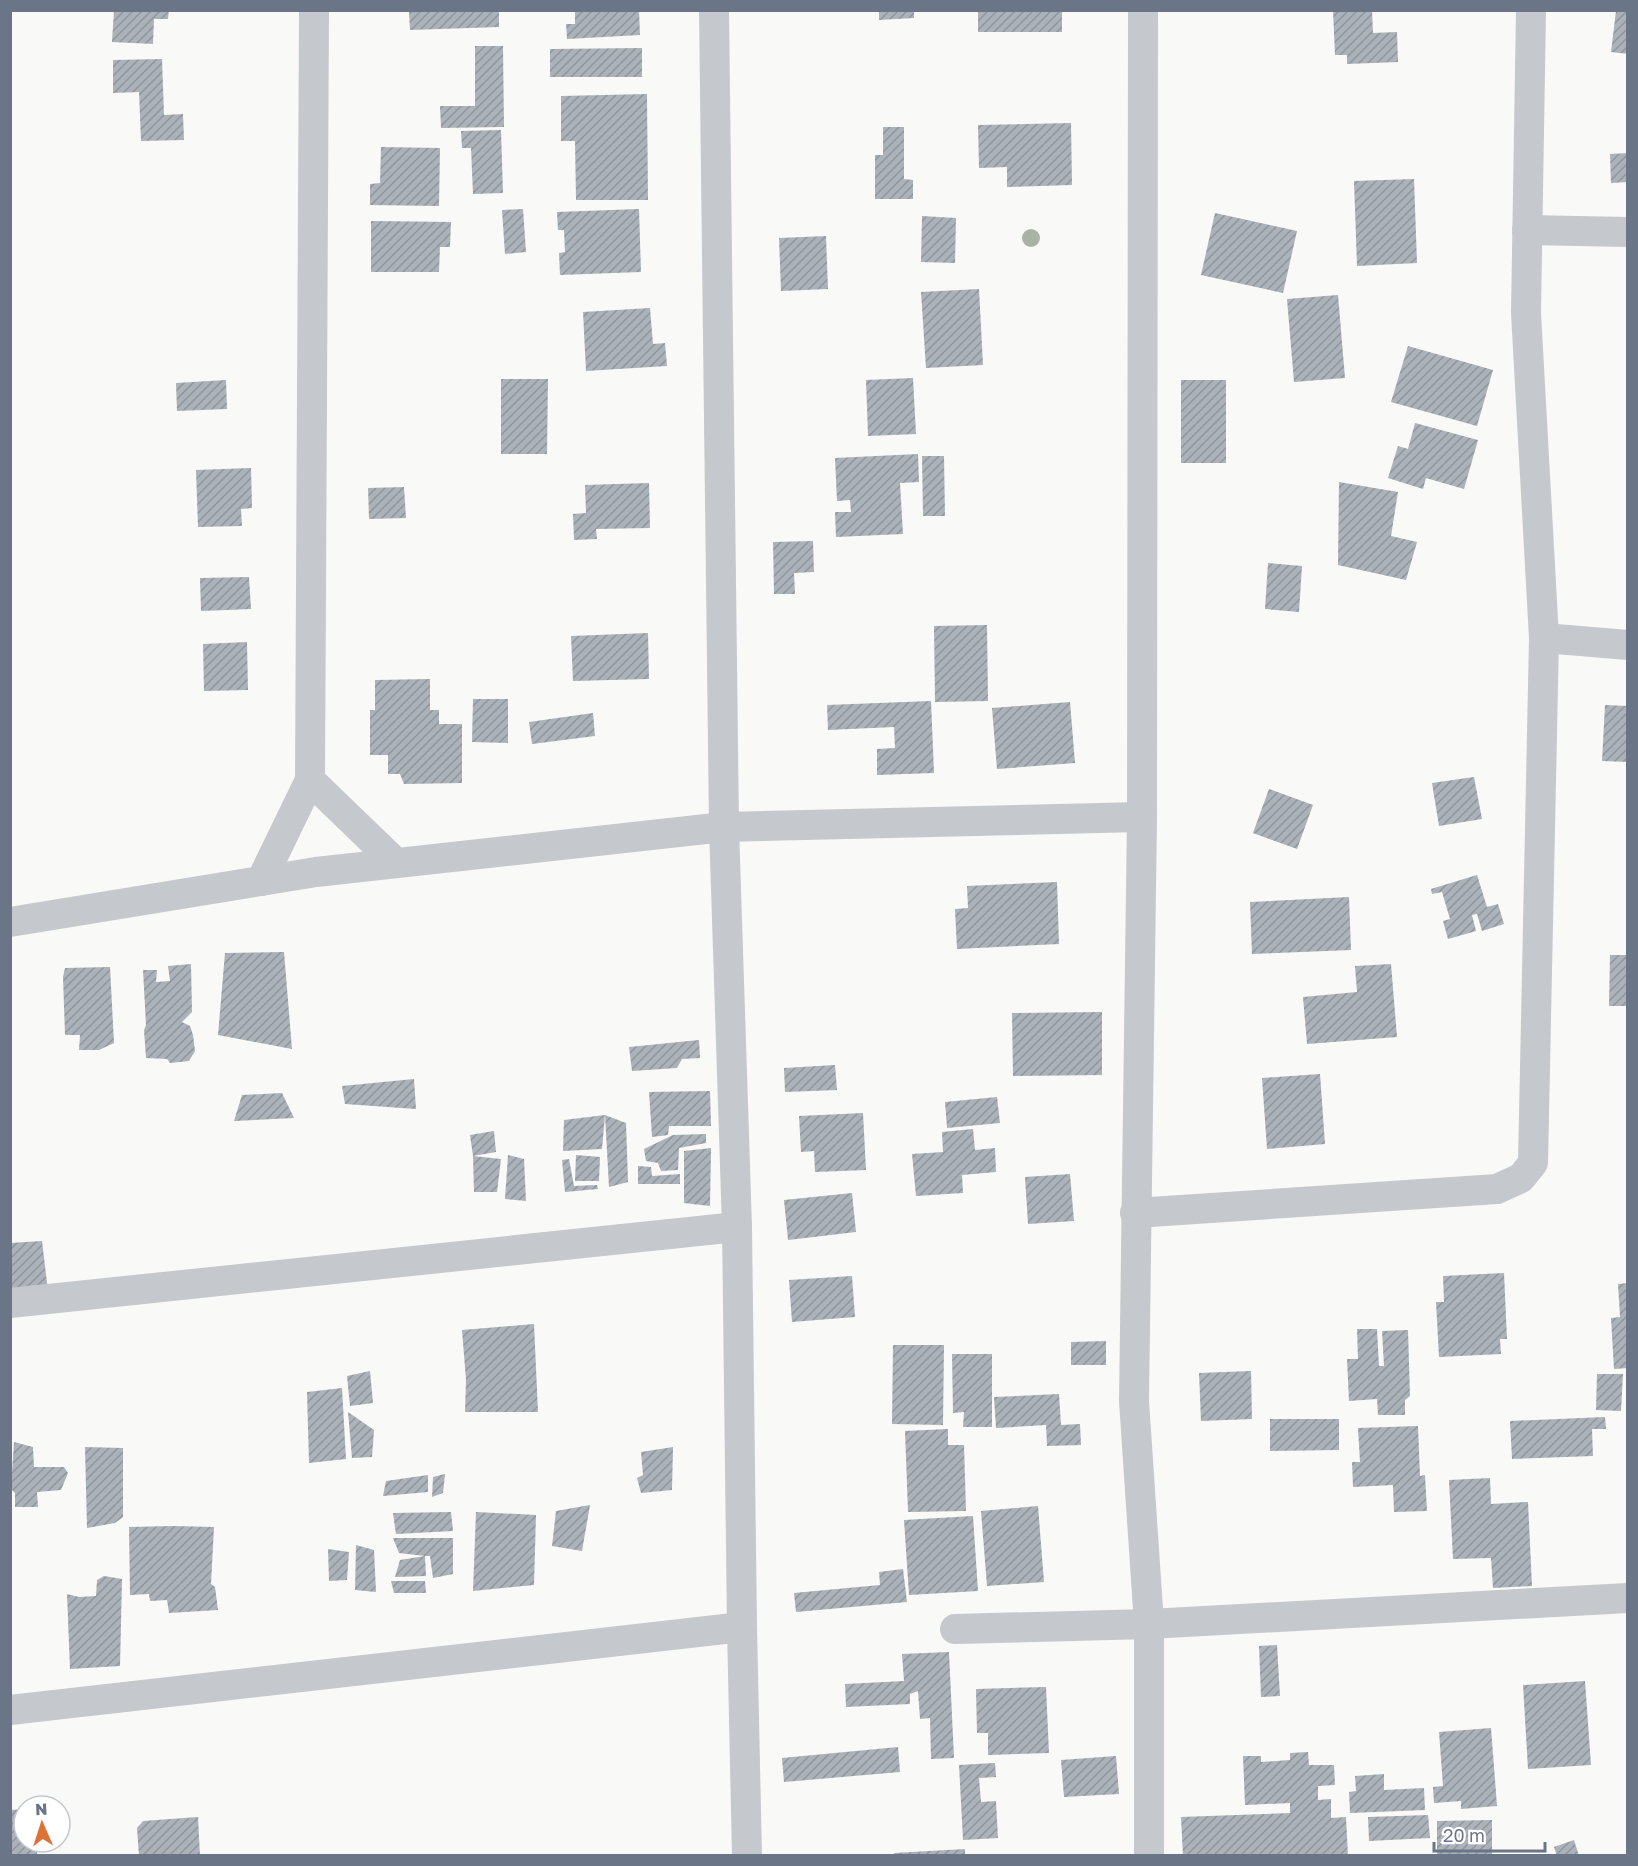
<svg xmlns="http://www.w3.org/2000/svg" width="1638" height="1866" font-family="'Golos Text',sans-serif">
<defs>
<pattern id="building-hatch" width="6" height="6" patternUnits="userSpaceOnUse" patternTransform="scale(1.5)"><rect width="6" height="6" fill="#acb2b9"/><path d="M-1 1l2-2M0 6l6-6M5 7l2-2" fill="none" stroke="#90959c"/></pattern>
</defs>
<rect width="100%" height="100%" fill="#f9f9f7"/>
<g fill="url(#building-hatch)">
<polygon points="114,10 169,10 168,19 154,19 153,44 112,42"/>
<polygon points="499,10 499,27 410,30 409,11"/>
<polygon points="575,10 639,10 640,35 567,39 566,24 575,24"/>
<polygon points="879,10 914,10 914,18 879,20"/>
<rect x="978" y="10" width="84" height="22"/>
<polygon points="1333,10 1372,10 1373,33 1397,32 1398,62 1347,64 1347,55 1335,55"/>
<polygon points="1616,11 1628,12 1628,54 1611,52"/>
<polygon points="475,46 503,46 504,127 441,128 440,106 475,106"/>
<polygon points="642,48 642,77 550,77 550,49"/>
<polygon points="162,59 164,115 183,114 184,140 141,141 139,92 113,93 113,60"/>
<polygon points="647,94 648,200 576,200 575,141 561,141 561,96"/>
<polygon points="1071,123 1072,185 1007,187 1007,167 979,168 978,125"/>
<polygon points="883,127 904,127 904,179 913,180 913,199 875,199 875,155 883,155"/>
<polygon points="501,130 503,193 473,194 471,148 462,148 461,131"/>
<polygon points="381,147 440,148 439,206 370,205 370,184 380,183"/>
<polygon points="1628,153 1628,182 1611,183 1610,154"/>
<polygon points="1414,179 1417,263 1357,266 1354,181"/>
<polygon points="523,209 526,252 505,254 502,210"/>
<polygon points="639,209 641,272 560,275 559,253 565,252 564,230 558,230 557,212"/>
<polygon points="1215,213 1297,231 1283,293 1201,275"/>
<polygon points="922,216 956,218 955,263 921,262"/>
<polygon points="371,221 451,222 450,247 440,247 439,272 371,272"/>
<polygon points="826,236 828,289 781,291 779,238"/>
<polygon points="979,289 983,365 926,368 921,292"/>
<polygon points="1338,295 1345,378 1294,382 1287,299"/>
<polygon points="650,308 653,344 665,343 667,366 586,371 583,312"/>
<polygon points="1408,346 1493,370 1477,426 1391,402"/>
<polygon points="913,378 916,434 868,436 866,380"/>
<polygon points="501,379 548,379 547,454 501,454"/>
<polygon points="226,380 227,409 177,411 176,383"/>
<rect x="1181" y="380" width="45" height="83"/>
<polygon points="1415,423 1478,440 1464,489 1426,478 1423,489 1388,478 1398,446 1408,449"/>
<polygon points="918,454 919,482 900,483 903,534 836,537 835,512 851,512 850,500 837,501 835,458"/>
<polygon points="922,456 944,456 945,516 923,516"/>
<polygon points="251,468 252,508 241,509 242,526 198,527 196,470"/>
<polygon points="1339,482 1398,492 1391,536 1417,542 1406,580 1338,565"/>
<polygon points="649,483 650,528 596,529 597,539 574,540 573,514 586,513 585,485"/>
<polygon points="404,487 406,518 369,519 368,488"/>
<polygon points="813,541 814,572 794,573 795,594 774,594 773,542"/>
<polygon points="1268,563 1302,566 1299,612 1265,609"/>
<polygon points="249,577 251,609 201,611 200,578"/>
<polygon points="987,625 988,701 935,702 934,626"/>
<polygon points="648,633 649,679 573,681 571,636"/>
<polygon points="247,642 248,690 204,691 203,644"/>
<polygon points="430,679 430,710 439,710 439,724 462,724 462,783 404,784 400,774 388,774 388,755 370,755 370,710 375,710 375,680"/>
<polygon points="473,699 508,699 508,743 472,742"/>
<polygon points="931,701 934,773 877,775 877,749 895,748 894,727 828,730 827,705"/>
<polygon points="1070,702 1075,763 997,769 992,708"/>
<polygon points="1605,705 1628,706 1628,762 1602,761"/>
<polygon points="593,713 595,736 532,744 529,722"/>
<polygon points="1474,777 1482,819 1439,826 1432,783"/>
<polygon points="1269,789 1313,805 1297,849 1253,833"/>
<polygon points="1477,875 1487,907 1498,904 1504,924 1482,931 1477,914 1472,915 1476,931 1448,939 1443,921 1450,919 1442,892 1432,894 1431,889"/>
<polygon points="1057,882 1059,944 957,949 955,909 968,908 967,886"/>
<polygon points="1349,897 1351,950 1252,954 1250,902"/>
<polygon points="284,952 292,1049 218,1035 225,953"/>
<polygon points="1610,955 1628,955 1628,1006 1609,1006"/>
<polygon points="191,964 192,1012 182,1022 190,1026 193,1035 195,1051 189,1061 170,1063 167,1059 146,1058 144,1030 146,1025 143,970 157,970 156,982 170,981 168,966"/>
<polygon points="1391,964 1397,1037 1307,1044 1303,997 1357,992 1355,966"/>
<polygon points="110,967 114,1043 99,1050 79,1050 80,1035 65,1035 63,977 65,968"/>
<polygon points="1102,1012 1102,1075 1013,1076 1012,1013"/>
<polygon points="699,1040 700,1058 682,1059 677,1068 632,1071 629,1047"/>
<polygon points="835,1065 837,1090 785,1092 784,1068"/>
<polygon points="1320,1074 1325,1144 1267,1149 1262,1078"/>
<polygon points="414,1079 416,1109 345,1104 342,1086"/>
<polygon points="710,1091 711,1126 669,1126 668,1135 652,1137 649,1092"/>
<polygon points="282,1093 294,1118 234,1121 242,1095"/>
<polygon points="997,1097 1000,1123 947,1128 945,1102"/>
<polygon points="863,1113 866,1170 815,1172 814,1151 801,1152 799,1116"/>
<polygon points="605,1115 602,1149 563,1151 564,1120"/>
<polygon points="605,1115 626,1123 628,1182 609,1187"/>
<polygon points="973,1129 975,1150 995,1148 996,1172 962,1175 963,1193 916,1196 912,1154 943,1152 942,1132"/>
<polygon points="494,1131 496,1152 473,1156 470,1135"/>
<polygon points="706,1134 706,1143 679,1148 678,1170 661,1171 658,1163 646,1161 644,1149 673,1135"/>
<polygon points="711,1148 710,1206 684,1203 684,1151"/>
<polygon points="508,1155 524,1159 526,1201 505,1199"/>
<polygon points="576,1155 600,1157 599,1181 575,1181"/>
<polygon points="473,1156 501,1159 497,1192 474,1192"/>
<polygon points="569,1159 574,1186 597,1185 598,1189 565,1192 562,1160"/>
<polygon points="638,1166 651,1167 652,1176 680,1174 680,1184 638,1184"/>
<polygon points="1070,1174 1074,1221 1028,1224 1025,1177"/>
<polygon points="852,1193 856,1232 788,1240 784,1200"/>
<polygon points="42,1241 48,1291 10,1300 10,1243"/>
<polygon points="1504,1273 1507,1339 1500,1339 1501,1354 1439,1357 1436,1302 1444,1302 1443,1276"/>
<polygon points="852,1276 855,1317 792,1322 789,1280"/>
<polygon points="1628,1283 1628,1368 1614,1369 1611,1318 1620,1317 1618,1284"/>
<polygon points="534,1324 538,1412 465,1412 466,1380 462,1330"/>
<polygon points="1357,1329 1377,1329 1379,1366 1384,1366 1382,1331 1408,1330 1410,1396 1405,1400 1405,1415 1378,1415 1377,1399 1349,1401 1347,1359 1358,1359"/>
<polygon points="1106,1341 1106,1365 1071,1365 1071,1342"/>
<polygon points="893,1345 944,1345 943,1425 892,1424"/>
<polygon points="952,1354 992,1354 992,1427 963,1427 964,1412 953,1413"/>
<polygon points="370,1371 373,1403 350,1406 347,1376"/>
<polygon points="1251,1371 1252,1419 1201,1421 1199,1373"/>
<polygon points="1597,1374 1623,1374 1621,1411 1596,1410"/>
<polygon points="342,1388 346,1459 309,1463 307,1392"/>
<polygon points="1059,1394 1061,1425 1080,1424 1081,1445 1047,1446 1046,1425 996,1428 994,1397"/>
<polygon points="348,1412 374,1430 372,1457 352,1458"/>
<polygon points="1605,1417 1606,1429 1592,1429 1593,1456 1512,1459 1510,1421"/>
<polygon points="1270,1419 1339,1419 1339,1450 1270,1451"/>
<polygon points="1418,1426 1420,1476 1425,1475 1427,1511 1394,1512 1393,1485 1353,1487 1352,1462 1360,1462 1358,1428"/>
<polygon points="948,1429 948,1445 964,1445 966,1511 908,1512 905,1431"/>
<polygon points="14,1442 33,1447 34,1467 64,1467 68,1473 61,1490 37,1492 38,1507 15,1507 15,1493 11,1489"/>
<polygon points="85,1447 123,1448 123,1517 115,1523 87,1528"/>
<polygon points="673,1447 672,1490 641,1493 637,1478 643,1475 641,1452"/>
<polygon points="445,1474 443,1493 432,1497 433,1477"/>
<polygon points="428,1475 428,1492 383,1496 386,1481"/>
<polygon points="1490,1478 1491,1504 1528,1502 1532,1586 1493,1588 1491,1558 1453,1559 1449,1480"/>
<polygon points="590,1505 582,1551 552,1546 556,1511"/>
<polygon points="1038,1506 1044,1582 987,1586 981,1511"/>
<polygon points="451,1512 453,1531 396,1534 393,1513"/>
<polygon points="476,1512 536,1515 534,1585 473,1591"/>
<polygon points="973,1516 978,1591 909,1595 904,1520"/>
<polygon points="173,1526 214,1527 211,1584 215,1587 218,1610 169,1613 167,1600 150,1601 149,1594 130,1595 129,1527"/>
<polygon points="393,1538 453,1538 453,1574 433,1578 430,1556 425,1556 426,1576 395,1577 400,1560 425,1556 399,1553"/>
<polygon points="356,1545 374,1550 376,1592 355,1590"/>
<polygon points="328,1549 349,1552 347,1580 329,1581"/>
<polygon points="903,1569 907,1602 796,1612 794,1593 880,1585 879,1572"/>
<polygon points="104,1576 122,1579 120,1666 70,1669 67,1594 79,1597 96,1596 97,1580"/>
<polygon points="391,1581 425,1581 426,1593 394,1593"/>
<polygon points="1277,1645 1280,1696 1261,1697 1259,1646"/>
<polygon points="949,1652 954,1758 931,1759 930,1718 920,1719 918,1691 910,1694 910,1704 846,1707 845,1684 904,1681 902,1654"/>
<polygon points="1585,1681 1591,1765 1528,1769 1523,1685"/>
<polygon points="1046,1687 1049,1753 988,1755 988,1733 977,1733 976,1689"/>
<polygon points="1491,1728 1497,1806 1461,1809 1461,1801 1434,1803 1433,1787 1443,1786 1439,1732"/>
<polygon points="898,1747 900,1772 784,1782 782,1758"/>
<polygon points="1308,1752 1309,1765 1334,1765 1335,1785 1318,1786 1318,1800 1331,1799 1331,1818 1346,1817 1348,1856 1183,1856 1181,1817 1290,1813 1290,1803 1245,1805 1243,1756 1261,1756 1261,1762 1290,1760 1290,1753"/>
<polygon points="1116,1756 1119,1794 1064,1797 1061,1760"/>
<polygon points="995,1763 996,1777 979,1778 981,1802 996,1801 998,1838 963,1840 959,1765"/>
<polygon points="1384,1774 1384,1790 1424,1788 1425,1810 1350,1813 1349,1792 1356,1791 1355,1776"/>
<polygon points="24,1809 24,1842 37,1842 37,1856 10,1856 10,1810"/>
<polygon points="1428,1815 1430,1838 1369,1841 1368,1817"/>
<polygon points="198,1817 200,1856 139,1856 137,1828 143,1821"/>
<polygon points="1492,1820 1492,1856 1437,1856 1437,1821"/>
<polygon points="1574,1840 1579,1856 1557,1856 1554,1847"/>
<polygon points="965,1849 965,1856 894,1856 894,1853"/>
</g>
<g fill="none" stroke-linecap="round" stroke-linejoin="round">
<g stroke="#c5c8cc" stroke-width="30">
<polyline points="714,10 724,827 737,1227 742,1627 747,1856"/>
<polyline points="1143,10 1142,817 1134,1401 1149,1624 1149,1856"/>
<polyline points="1527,230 1628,232"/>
<polyline points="1544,638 1628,645"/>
<polyline points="310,780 396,863"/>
<polyline points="261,881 310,780 314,10"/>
<polyline points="10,922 316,872 724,827 1142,817"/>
<polyline points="1135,1213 1497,1189 1521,1178 1533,1163 1544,638 1526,313 1531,10"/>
<polyline points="10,1303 737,1227"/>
<polyline points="955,1629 1149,1624 1628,1598"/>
<polyline points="10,1710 742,1627"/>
</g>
</g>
<circle fill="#a8b3a6" cx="1031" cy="238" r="9"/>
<rect width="1638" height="1866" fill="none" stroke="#6a7687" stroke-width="24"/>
<g transform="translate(42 1824) rotate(357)"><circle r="28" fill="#ffffff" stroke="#c3c8cf" stroke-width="1.5"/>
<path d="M0-4.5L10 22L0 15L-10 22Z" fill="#db7236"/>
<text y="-9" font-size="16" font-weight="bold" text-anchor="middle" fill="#6a7687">N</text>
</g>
<path d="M1434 1842v9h111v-9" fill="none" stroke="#6a7687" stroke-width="3"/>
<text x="1443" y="1842" font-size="18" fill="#6a7687" stroke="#ffffff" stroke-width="4.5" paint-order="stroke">20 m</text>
</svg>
